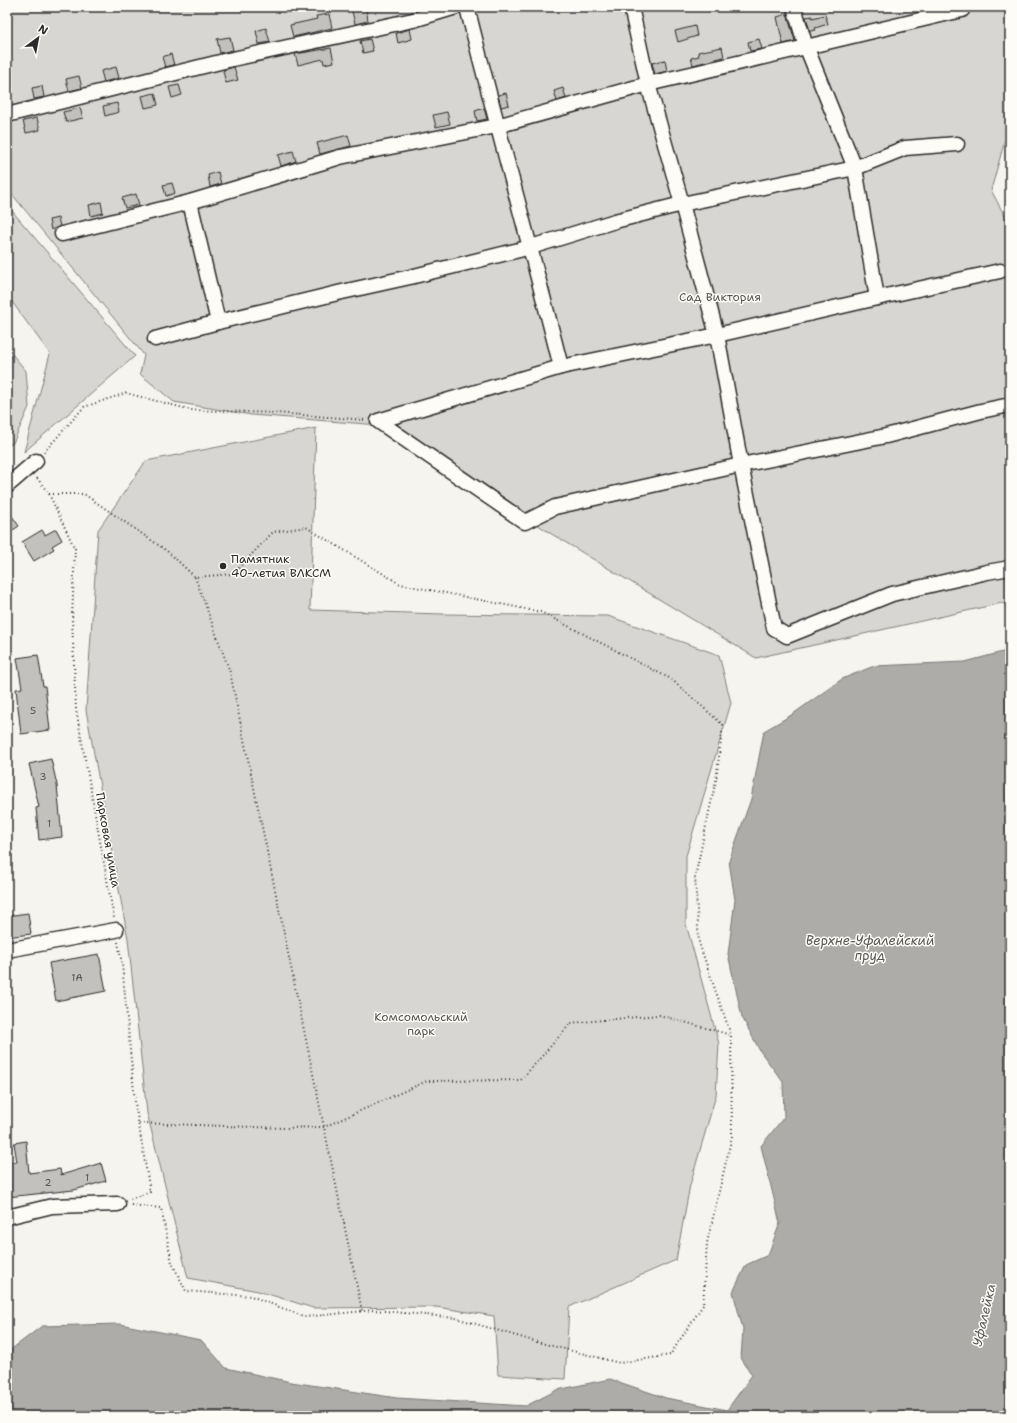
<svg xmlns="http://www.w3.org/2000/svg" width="1017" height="1423" font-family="'Shantell Sans',sans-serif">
<rect width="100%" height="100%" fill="#f5f4ef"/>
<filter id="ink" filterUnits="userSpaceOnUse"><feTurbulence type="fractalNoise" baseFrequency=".025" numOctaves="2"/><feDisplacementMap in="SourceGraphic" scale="8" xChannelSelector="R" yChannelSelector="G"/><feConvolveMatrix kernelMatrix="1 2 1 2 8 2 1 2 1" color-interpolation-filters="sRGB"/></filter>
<g filter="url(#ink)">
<g fill="#d7d6d2" stroke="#81807e">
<polygon points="7,7 1010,7 1010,122 991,190 1010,226 1010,607 1002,603 756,658 550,533 392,426 251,415 174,402 140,374 144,355 7,188"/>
<polygon points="7,205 135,356 24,452 50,354 7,295"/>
<polygon points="7,348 26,371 29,407 13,443 7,446"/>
<polygon points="316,428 310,610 442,614 608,616 719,655 731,703 686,856 686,924 719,1044 716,1095 690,1185 676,1260 569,1307 565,1379 498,1375 494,1316 436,1307 313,1308 258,1291 188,1278 147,1113 128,939 86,710 98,530 146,461"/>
</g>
<polygon fill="#adaca9" stroke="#797877" points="1010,650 1010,1416 7,1416 7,1350 9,1351 42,1326 120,1324 201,1340 226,1368 291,1382 397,1398 526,1406 557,1390 610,1379 666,1398 727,1410 752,1375 741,1358 743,1329 733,1292 746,1265 768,1255 780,1223 761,1146 784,1117 783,1082 760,1051 742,1017 728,954 735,900 729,861 751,799 764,731 793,714 842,679 874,666 965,662"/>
<g fill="#c2c1be" stroke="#2b2b2b">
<polygon points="351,7 366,7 368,21 355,24"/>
<polygon points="329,14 332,28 293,37 290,25 317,19 316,16"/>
<polygon points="787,14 795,41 783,44 777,17"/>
<polygon points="825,15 828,24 815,28 816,30 810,31 806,17 812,16 812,18"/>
<polygon points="695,26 697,36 678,42 675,31"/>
<polygon points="266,28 270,42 259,44 256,31"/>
<polygon points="410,29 412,39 398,43 396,33"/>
<polygon points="230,37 233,50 220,53 217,39"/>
<polygon points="370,39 373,51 363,53 360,41"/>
<polygon points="759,39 762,49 750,51 748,42"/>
<polygon points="722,47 724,57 693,65 691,58 699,56 698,52"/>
<polygon points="331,48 334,62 324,64 323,59 298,65 295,54"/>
<polygon points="171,54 174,65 165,67 162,57"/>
<polygon points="665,60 667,71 655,74 652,63"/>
<polygon points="116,67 119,78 104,82 101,71"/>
<polygon points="234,67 238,80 226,83 223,71 224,70"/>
<polygon points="79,76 82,88 69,91 66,79"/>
<polygon points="179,85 182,95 172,98 169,87"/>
<polygon points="42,86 44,97 34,99 32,88"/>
<polygon points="563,88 566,98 557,101 554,91"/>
<polygon points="155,93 158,105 145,108 142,96"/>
<polygon points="506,93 509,105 501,107 498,95"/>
<polygon points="117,103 119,112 105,116 103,106"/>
<polygon points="80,108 83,118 66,122 63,112"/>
<polygon points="484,108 487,119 477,121 475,111"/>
<polygon points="447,112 450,124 436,127 433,115"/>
<polygon points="37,118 40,130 26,133 23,121"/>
<polygon points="348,135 351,146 320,154 317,143"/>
<polygon points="293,151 296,161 281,166 278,155"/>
<polygon points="218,172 221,184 210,187 208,175"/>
<polygon points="172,183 175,193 166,196 163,185"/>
<polygon points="136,194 139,205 125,208 122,198"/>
<polygon points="101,202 103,213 91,216 89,205"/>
<polygon points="58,218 60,226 51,230 49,220"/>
<polygon points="7,509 19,526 7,534"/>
<polygon points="56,529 62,540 52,546 54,549 34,561 22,542 42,530 45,535"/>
<polygon points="38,655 43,686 45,686 50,730 21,734 16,689 22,688 17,658"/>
<polygon points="51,759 57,785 62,837 39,840 36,808 39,807 29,764"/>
<polygon points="28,913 31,934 7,937 7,916"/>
<polygon points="99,954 106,991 56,1001 49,963"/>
<polygon points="26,1141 29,1173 60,1169 61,1175 101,1163 106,1181 74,1190 7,1197 7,1163 17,1162 14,1143"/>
</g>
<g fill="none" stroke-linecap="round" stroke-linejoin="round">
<defs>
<g id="minor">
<path d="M467,7C497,128 531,247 561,367L378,421L525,522L555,507L741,465L886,436L981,411L1010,405"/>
<polyline points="631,7 648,84 682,204 717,335 741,465 774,628 787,636 892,594 987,572 1010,568"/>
<polyline points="806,46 855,168 877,298 1000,271"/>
<polyline points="806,47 962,10"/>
<polyline points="7,115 228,60 413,20 456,7"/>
<polyline points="62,234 190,202 340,157 497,126 648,84 806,47 794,7"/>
<polyline points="218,322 342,292 410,277 531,247 615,221 682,204 855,168 905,148 957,144"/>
<polyline points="155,339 218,322 190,202"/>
<polyline points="561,367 717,335 877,298"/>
<polyline points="7,486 36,461"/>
<polyline points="7,950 116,930"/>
<polyline points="7,1217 52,1206 118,1204"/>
</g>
</defs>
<use href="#minor" stroke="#2b2b2b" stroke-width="17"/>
<g stroke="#2b2b2b" stroke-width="2" stroke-dasharray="1 3" stroke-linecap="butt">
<polyline points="44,452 84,407 126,393 191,410 276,413 367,420"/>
<polyline points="37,478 49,494 75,549 72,619 76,709 114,918"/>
<polyline points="49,494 84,494 167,551 195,577 233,574 273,532 306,527 400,584 541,612 671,679 723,725 716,780 695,877 699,943 731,1035 732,1136 707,1243 703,1305 670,1355 620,1363 537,1342 456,1318 374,1310 305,1317 251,1296 186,1291 172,1263 161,1208 131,1205"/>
<polyline points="195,577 230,672 362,1311"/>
<polyline points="118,942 122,964 135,1103 150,1192 130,1199"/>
<polyline points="139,1123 283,1128 324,1127 427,1081 521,1080 571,1023 659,1015 731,1035"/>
</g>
<use href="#minor" stroke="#fdfcf7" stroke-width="14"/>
</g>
</g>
<circle fill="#2b2b2b" stroke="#fdfcf7" stroke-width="1.5" cx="223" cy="566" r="4"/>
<g text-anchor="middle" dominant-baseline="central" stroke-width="3" stroke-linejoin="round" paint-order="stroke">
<g font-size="10" fill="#515050">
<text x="33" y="710">5</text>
<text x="43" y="776">3</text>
<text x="49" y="823">1</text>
<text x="77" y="977">1А</text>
<text x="87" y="1177">1</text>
<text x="48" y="1182">2</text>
</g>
<g font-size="12" fill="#565655" stroke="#fdfcf7">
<text x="720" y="297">Сад Виктория</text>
<text x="421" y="1017">Комсомольский<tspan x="421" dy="14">парк</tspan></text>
</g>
<g font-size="12" fill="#2b2b2b" stroke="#fdfcf7" text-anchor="start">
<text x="231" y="559">Памятник<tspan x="231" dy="14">40-летия ВЛКСМ</tspan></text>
</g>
<g font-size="12" fill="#2b2b2b" stroke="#fdfcf7">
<text transform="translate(108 840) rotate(80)">Парковая улица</text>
</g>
<g font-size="13" font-style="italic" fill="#585857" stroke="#fdfcf7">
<text x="870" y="940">Верхне-Уфалейский<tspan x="870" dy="15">пруд</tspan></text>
<text transform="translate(984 1315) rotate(-77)">Уфалейка</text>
</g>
</g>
<rect width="1017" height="1423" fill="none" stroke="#fdfcf7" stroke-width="24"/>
<rect x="12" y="12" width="993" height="1399" fill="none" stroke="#2b2b2b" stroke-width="1.5" filter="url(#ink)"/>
<g transform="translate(38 38) rotate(32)" stroke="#fdfcf7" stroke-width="3" paint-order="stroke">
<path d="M0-3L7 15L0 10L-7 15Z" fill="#2b2b2b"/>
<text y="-6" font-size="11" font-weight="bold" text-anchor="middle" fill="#2b2b2b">N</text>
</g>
</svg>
